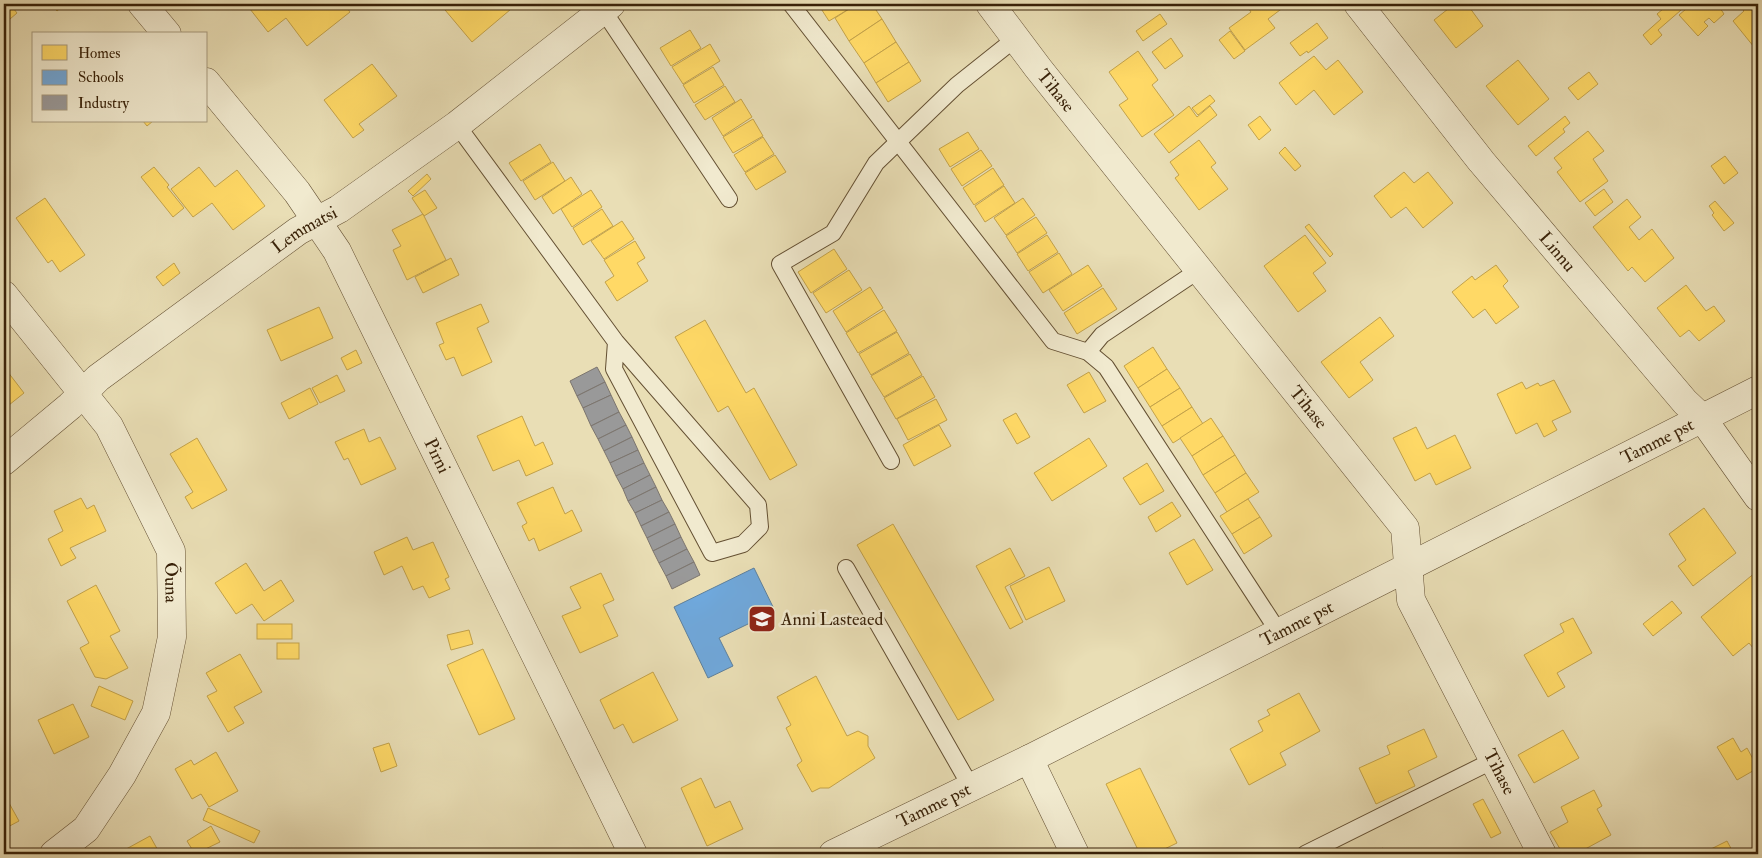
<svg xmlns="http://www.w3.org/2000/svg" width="1762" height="858" font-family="'IM FELL Double Pica',serif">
<rect width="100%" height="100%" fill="#e9deb5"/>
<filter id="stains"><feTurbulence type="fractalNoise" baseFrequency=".004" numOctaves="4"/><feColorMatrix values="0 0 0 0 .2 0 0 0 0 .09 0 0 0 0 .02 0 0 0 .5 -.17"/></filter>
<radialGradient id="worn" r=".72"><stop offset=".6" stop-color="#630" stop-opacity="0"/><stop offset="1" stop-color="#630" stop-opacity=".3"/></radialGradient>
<g fill="#ffd966" stroke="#c3a24a">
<polygon points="4,4 10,4 17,13 10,19 4,11"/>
<polygon points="51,4 65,4 57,11"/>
<polygon points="256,4 344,4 350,12 307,46 286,18 268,32 250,9"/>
<polygon points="440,4 517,4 472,42"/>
<polygon points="818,4 857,4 829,21"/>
<polygon points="857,4 872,4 882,19 849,41 835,18"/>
<polygon points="1245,4 1288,4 1268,19 1275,28 1245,50 1229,28 1251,12"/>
<polygon points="1402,4 1413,4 1407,9"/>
<polygon points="1444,4 1467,4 1483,26 1456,48 1434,20 1448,9"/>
<polygon points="1669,4 1688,4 1658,30 1662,35 1651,45 1643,35 1661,19 1657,14"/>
<polygon points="1692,4 1720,4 1723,6 1720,8 1724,14 1714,23 1709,18 1704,22 1708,26 1698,36 1679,15"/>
<polygon points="1738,4 1758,4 1758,44 1754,47 1733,21 1744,11"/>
<polygon points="1160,14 1167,24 1143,41 1136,31"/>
<polygon points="882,19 896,42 864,63 849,41"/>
<polygon points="1317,23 1328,38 1308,53 1307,51 1300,56 1290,43"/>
<polygon points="690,30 701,48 671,66 660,48"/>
<polygon points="1230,31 1245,51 1234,59 1219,40"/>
<polygon points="1171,38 1183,56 1165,69 1152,52"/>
<polygon points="896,42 909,62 876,83 864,63"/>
<polygon points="710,44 720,61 683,84 672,67"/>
<polygon points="1138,51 1158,80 1152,85 1174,115 1142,137 1119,105 1128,99 1109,72"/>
<polygon points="1314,56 1326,70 1338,60 1363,92 1334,115 1314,90 1296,105 1279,83"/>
<polygon points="1518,60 1549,99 1518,125 1486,86"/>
<polygon points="909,62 921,81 888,102 876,83"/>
<polygon points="372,64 397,96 359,124 364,130 353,138 324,100"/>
<polygon points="713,67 724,85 694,103 683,85"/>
<polygon points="1589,72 1598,84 1578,100 1568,88"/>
<polygon points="725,86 735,102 705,120 695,105"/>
<polygon points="1210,95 1215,101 1198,115 1192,108"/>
<polygon points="741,99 752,117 723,136 712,118"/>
<polygon points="1189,106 1197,117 1210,106 1217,115 1169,153 1154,134"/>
<polygon points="1260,116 1271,130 1259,140 1248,125"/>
<polygon points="1565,116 1570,123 1563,129 1565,132 1536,156 1528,146"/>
<polygon points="753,119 763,136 733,153 723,137"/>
<polygon points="143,121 153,121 147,126"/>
<polygon points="1588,131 1604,151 1593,159 1608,181 1580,202 1557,172 1562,168 1554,158"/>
<polygon points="968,132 979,149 950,167 939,149"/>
<polygon points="763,137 774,154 745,172 734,155"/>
<polygon points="1199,140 1216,163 1211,167 1228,189 1199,210 1175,178 1179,175 1170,162"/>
<polygon points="540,144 551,162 521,181 509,163"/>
<polygon points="1285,147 1301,166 1295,171 1279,153"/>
<polygon points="981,150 992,166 962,186 951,169"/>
<polygon points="775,155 786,172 756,190 745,173"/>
<polygon points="1725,156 1738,173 1724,184 1711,166"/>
<polygon points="553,162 565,181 535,200 523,181"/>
<polygon points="154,167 169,185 167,187 184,208 173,217 141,177"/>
<polygon points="199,167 215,187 237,170 265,206 233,230 212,203 193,217 171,189"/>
<polygon points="993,168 1004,185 974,205 963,188"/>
<polygon points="1404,172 1414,183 1428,172 1453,203 1423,228 1406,207 1391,218 1374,196"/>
<polygon points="427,174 431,179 413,196 408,191"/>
<polygon points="571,177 582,194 553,214 542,197"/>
<polygon points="1004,186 1015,203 985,222 975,206"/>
<polygon points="1604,189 1613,202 1595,216 1585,203"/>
<polygon points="425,190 437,208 424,216 412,198"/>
<polygon points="591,190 602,207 572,227 561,209"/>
<polygon points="45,198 85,255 60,272 52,260 48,263 16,218"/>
<polygon points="1023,198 1035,215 1006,235 994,218"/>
<polygon points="1627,199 1641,217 1629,227 1639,240 1652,229 1674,258 1645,282 1632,267 1628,271 1593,227"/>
<polygon points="1715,201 1734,223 1724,231 1712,215 1714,213 1709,206"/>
<polygon points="602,209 613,226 583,245 573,228"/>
<polygon points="423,214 446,260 407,280 393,250 401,246 392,230"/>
<polygon points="1036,217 1047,233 1017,253 1006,236"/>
<polygon points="622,221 634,239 604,259 591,241"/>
<polygon points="1309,224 1333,254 1330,257 1305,227"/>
<polygon points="1047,235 1058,252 1028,271 1017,254"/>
<polygon points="1305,235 1326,263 1313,273 1326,291 1298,312 1264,266"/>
<polygon points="635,241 645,258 637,263 648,281 617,301 605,282 614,276 604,260"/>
<polygon points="834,249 847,269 811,293 798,272"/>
<polygon points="1059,253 1072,274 1043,293 1029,272"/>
<polygon points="451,258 459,275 423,293 415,277"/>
<polygon points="174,263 180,273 163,286 156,277"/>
<polygon points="1088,265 1102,286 1063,311 1049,290"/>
<polygon points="1496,265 1508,281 1503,286 1519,307 1496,324 1485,309 1473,318 1452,292 1472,276 1475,280"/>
<polygon points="849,270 862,290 826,313 813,293"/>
<polygon points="1686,285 1706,311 1714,306 1725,321 1699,341 1689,330 1680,337 1657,308"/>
<polygon points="870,287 883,308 846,332 833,311"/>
<polygon points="1103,288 1117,309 1077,334 1064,313"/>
<polygon points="481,304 489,322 477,328 492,362 462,376 454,357 446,360 439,345 444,343 436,323"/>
<polygon points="319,307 333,338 281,361 267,330"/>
<polygon points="884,310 897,331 858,353 846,333"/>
<polygon points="1380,317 1394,336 1360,362 1373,380 1349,398 1321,362"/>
<polygon points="705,320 746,393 754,388 797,465 770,480 728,406 718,412 675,337"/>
<polygon points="897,332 909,353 871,375 859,354"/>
<polygon points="1153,347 1167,369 1138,388 1124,366"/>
<polygon points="356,350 362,363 347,370 341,358"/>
<polygon points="910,354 922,375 884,397 871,376"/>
<polygon points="4,367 24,393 4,409"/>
<polygon points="1167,369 1180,388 1150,407 1138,388"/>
<polygon points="1089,372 1106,401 1084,413 1067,385"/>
<polygon points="337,375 345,391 320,403 312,388"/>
<polygon points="923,376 935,397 896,419 884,398"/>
<polygon points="1554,380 1571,412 1552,421 1557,430 1544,437 1537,423 1516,434 1497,394 1522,382 1526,389 1538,383 1540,386"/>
<polygon points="310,388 318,404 289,419 281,403"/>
<polygon points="1180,388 1192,407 1162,426 1150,407"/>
<polygon points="936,399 947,420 908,440 897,419"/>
<polygon points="1192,407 1203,424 1173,443 1162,426"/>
<polygon points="1016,413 1030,437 1017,444 1003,420"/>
<polygon points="522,416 535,446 543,442 553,464 526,476 519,460 493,471 477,436"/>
<polygon points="1211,418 1223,436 1192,456 1180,438"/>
<polygon points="939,425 951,446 914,466 903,445"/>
<polygon points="1416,427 1427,449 1455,435 1471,468 1436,485 1430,473 1415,481 1393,438"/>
<polygon points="364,429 369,442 380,437 396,469 361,485 348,458 344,460 335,442"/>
<polygon points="1223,436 1235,455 1203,475 1192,456"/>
<polygon points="197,438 227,490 192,509 185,497 193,492 170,454"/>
<polygon points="1089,438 1107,466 1052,501 1034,473"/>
<polygon points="1235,455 1246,473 1215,493 1203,475"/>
<polygon points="1147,463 1164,491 1140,505 1123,478"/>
<polygon points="1246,473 1259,492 1227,512 1215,493"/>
<polygon points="553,487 565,514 572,510 582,531 539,551 534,538 529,541 522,526 527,523 517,503"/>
<polygon points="81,498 87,509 94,505 106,531 70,548 76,558 61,566 48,539 63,531 54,511"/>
<polygon points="1248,499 1260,517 1232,534 1220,516"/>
<polygon points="1172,502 1181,516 1156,532 1148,517"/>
<polygon points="1704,508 1736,553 1693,586 1678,566 1686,560 1669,534"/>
<polygon points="1260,517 1272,536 1244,554 1232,534"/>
<polygon points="893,524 994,700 958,720 857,545"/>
<polygon points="407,537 413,550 433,542 449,577 445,579 450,589 429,598 423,586 413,590 402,566 384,575 374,552"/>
<polygon points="1194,539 1213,570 1187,585 1169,553"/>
<polygon points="1010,548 1025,576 1005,587 1023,622 1010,629 976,566"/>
<polygon points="246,563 264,591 281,580 294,601 264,621 252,604 236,614 215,583"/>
<polygon points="1049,567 1065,601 1026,620 1010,586"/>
<polygon points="1756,572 1758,575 1758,654 1749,643 1733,656 1701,617"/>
<polygon points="601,573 614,600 603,605 618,636 580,653 562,616 581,608 570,587"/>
<polygon points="96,585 120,631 110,636 128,668 106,679 95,677 80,648 89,643 67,601"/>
<polygon points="1672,601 1682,613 1653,636 1643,624"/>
<polygon points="1573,618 1592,653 1557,673 1565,687 1548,697 1524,655 1564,632 1560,624"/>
<rect x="257" y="624" width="35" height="15"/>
<polygon points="469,630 473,644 451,650 447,635"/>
<rect x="277" y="643" width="22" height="16"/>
<polygon points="483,649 515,719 479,735 447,665"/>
<polygon points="240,654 262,692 234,707 244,723 228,732 207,696 217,691 206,673"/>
<polygon points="653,672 678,720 633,743 623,724 614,729 600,700"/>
<polygon points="816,676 847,736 858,731 868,736 868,746 875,758 829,788 820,788 812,792 797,765 802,761 786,728 791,725 777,697"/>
<polygon points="99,686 133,701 125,720 91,706"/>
<polygon points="1299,693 1320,731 1280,753 1286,765 1249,785 1230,749 1263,731 1258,721 1270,715 1267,710"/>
<polygon points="73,704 89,737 54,754 38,720"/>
<polygon points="1424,729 1437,757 1408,771 1415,786 1376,804 1359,768 1390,754 1387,746"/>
<polygon points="1563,730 1579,758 1534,783 1518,755"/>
<polygon points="1733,738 1741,752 1747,748 1758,768 1737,780 1717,747"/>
<polygon points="389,743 397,766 381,772 373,748"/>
<polygon points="216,752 238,791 209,807 201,794 192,799 175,769 191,760 194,765"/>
<polygon points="1140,768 1177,843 1154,854 1140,854 1106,784"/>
<polygon points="701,778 715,808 730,801 743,829 707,846 681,788"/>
<polygon points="1594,790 1602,806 1597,809 1611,835 1576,854 1563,854 1550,832 1568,822 1561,807"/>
<polygon points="4,794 19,821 4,829"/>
<polygon points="1483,799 1501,833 1491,838 1473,804"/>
<polygon points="208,808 260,831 254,843 203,820"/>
<polygon points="211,826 220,842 195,854 187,841"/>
<polygon points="150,836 160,854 117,854"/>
<polygon points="1727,841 1734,854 1701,854"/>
<polygon points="1383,848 1387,854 1370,854"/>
</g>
<polygon fill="#6fa8dc" stroke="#5e809c" points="754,568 775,611 719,638 733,666 708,678 674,607"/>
<g fill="#999" stroke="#7c756e">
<polygon points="597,367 605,382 577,396 570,381"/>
<polygon points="605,382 611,395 583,408 577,396"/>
<polygon points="611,395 619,412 591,426 583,408"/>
<polygon points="619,412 626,425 598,439 591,426"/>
<polygon points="626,425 632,437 604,451 598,439"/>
<polygon points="632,437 638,450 610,463 604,451"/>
<polygon points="638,450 644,463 616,476 610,463"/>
<polygon points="644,463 650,475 623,489 616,476"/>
<polygon points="650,475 656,487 628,501 623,489"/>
<polygon points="656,487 662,500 635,513 628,501"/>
<polygon points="662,500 669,512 641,526 635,513"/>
<polygon points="669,512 675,524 647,538 641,526"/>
<polygon points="675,524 681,537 653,551 647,538"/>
<polygon points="681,537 687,549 659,563 653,551"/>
<polygon points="687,549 694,562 666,576 659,563"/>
<polygon points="694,562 700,575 672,589 666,576"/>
</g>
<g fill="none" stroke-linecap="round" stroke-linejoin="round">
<defs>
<g id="service">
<polyline points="791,4 1053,341 1088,352 1106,367 1278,631"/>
<polyline points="603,10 729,199"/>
<polyline points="457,125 616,342 758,505 760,527 743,544 712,553 614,369 616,342"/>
<polyline points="1088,352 1102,335 1199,270"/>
<polyline points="891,461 780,264 833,233 876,163 957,85 1016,38"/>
<polyline points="846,568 971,787"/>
<polyline points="1305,854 1494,760"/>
</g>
<g id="minor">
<polyline points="142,4 167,34"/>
<path id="s1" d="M990,4L1038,68L1405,528L1411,600L1542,854"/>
<path id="s2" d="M1358,4L1481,161L1685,402L1702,418L1758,497"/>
<path id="s3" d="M206,82L297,192L337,251L633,854"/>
<path id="s4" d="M4,295L109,426L171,551L172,637L156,713L122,775L86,829L54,854"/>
<path id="s5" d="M4,461L70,406L98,378L298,231L339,209L457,125L611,4"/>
<polyline points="1029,759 1075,854"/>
<path id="s6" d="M833,854L1029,759L1758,390"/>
</g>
</defs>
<use href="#service" stroke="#645033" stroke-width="18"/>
<use href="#minor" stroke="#645033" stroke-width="29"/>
<use href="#service" stroke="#f1eacf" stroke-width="16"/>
<use href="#minor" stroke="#f1eacf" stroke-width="28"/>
</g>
<defs>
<symbol id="school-square" viewBox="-11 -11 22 22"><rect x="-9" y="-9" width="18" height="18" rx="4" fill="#8f2418" stroke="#f1eacf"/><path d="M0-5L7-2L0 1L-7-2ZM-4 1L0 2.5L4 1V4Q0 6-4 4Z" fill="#fff"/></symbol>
</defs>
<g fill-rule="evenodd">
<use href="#school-square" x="746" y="603" width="32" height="32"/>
</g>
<g text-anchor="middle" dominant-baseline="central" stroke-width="5" stroke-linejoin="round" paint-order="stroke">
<g font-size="18" fill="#382108" stroke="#f1eacf">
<text stroke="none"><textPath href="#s1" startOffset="109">Tihase</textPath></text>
<text stroke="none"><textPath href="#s5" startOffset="380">Lemmatsi</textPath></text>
<text stroke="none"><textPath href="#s2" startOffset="318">Linnu</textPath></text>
<text stroke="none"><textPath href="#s1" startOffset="514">Tihase</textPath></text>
<text stroke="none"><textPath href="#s6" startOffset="922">Tamme pst</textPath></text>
<text stroke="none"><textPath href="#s3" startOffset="442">Pirni</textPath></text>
<text stroke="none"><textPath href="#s4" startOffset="339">Õuna</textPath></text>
<text stroke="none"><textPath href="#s6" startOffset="518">Tamme pst</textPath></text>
<text stroke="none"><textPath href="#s1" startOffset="934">Tihase</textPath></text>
<text stroke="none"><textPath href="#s6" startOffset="112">Tamme pst</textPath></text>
</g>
<g font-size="18" fill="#382108" stroke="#f1eacf" text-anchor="start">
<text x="781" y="619">Anni Lasteaed</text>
</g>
</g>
<rect width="1762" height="858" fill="none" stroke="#e9deb5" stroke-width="20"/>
<rect x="5" y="5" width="1752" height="848" fill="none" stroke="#382108" stroke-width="2.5"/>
<rect x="10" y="10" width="1742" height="838" fill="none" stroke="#382108"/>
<rect x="32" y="32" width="175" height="90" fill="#f1eacf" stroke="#a79a7f"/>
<rect x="42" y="45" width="25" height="15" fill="#ffd966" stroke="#a79a7f"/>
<text x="78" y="58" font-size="15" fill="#382108">Homes</text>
<rect x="42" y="70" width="25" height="15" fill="#6fa8dc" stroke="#a79a7f"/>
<text x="78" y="82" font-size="15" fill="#382108">Schools</text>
<rect x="42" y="95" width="25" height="15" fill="#999999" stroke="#a79a7f"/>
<text x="78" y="108" font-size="15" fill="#382108">Industry</text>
<rect width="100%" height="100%" filter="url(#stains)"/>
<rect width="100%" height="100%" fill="url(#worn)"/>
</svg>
